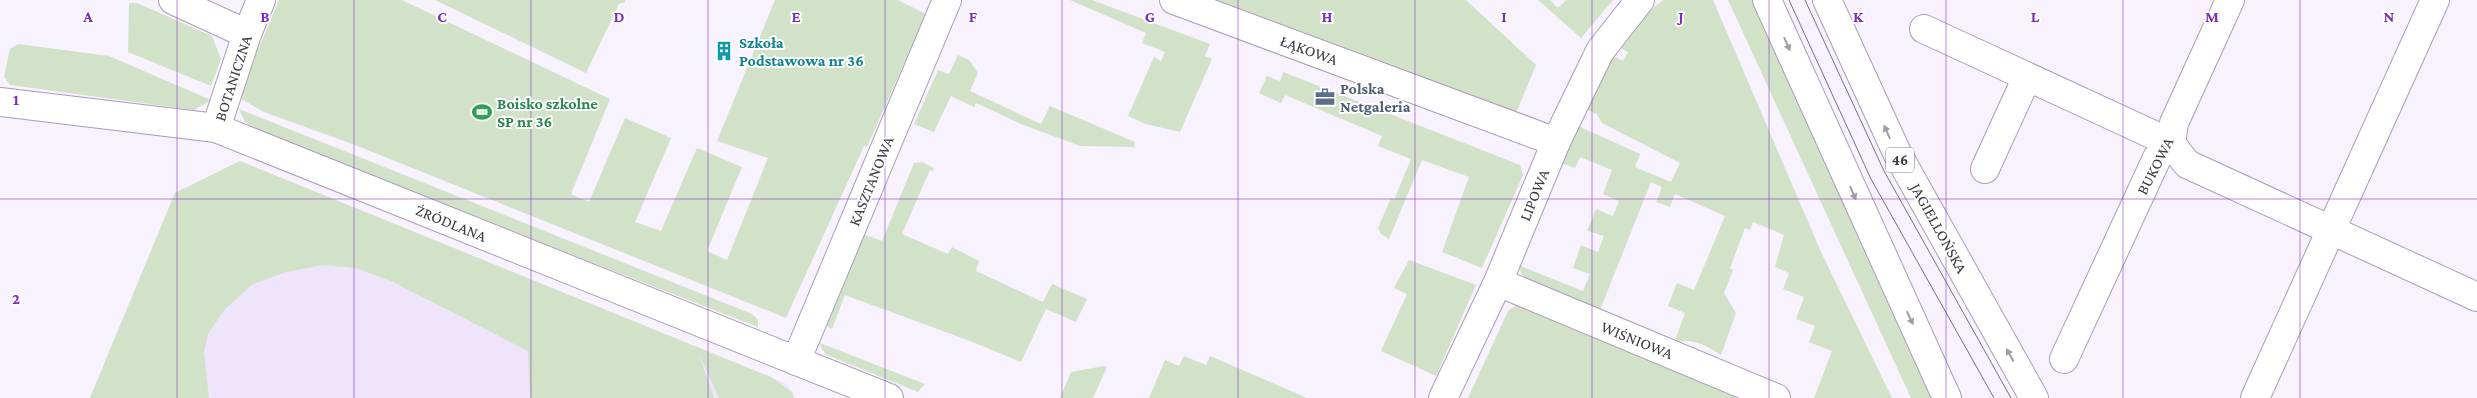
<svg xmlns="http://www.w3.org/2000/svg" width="2477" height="398" font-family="'Crimson Pro',serif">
<rect width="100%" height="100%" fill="#f7f2fe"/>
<polygon fill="#eee4fb" points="240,161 785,383 792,392 793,398 90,398 175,193"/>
<g fill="#d1e2c8">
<polygon points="279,0 402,0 610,99 571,194 589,202 625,118 671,138 635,222 661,231 697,148 742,167 707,251 727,260 768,158 717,141 775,0 898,0 926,14 867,147 864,146 786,318 355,145 264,112 238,97"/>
<polygon points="435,0 625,0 625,2 619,4 586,73"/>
<polygon points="1070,0 1092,0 1210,44 1205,56 1212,59 1180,132 1146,124 1128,116 1154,57 1161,61 1165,52 1142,43 1146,33"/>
<polygon points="1191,0 1466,0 1536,65 1513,120"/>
<polygon points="1538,0 1550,0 1558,8 1566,0 1613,0 1581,38"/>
<path d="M1663,0H1713L1821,252L1892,398H1814L1832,351L1809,342L1815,326L1796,319L1804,297L1783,289L1789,273L1775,267L1784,235L1753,222L1750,230L1745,228L1730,268L1733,270L1724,293L1736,313L1721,355C1706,346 1693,337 1674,343L1685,313L1668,306L1677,283L1694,290L1725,216L1675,194L1670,207L1656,202L1662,187L1651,182L1598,315L1527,287L1518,265L1583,291L1590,274L1573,268L1581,245L1598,252L1604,236L1587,231L1596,209L1613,216L1619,201L1603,194L1612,170L1580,157L1575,168L1562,163L1578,126L1640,154L1635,167L1671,182L1680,163L1602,123L1597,114L1585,109L1613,56L1623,61L1628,52L1621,48L1648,12Z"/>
<polygon points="1728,0 1752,0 1933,398 1911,398"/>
<polygon points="129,3 137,3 212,36 221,59 211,86 128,52"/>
<polygon points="18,44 109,56 211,100 194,110 10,85 4,77 10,49"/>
<polygon points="958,55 969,60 978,73 970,91 1041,124 1050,106 1135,142 1134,147 1080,146 1021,124 976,103 974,107 951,96 934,132 914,124 938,70 949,74"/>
<polygon points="1283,72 1520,165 1523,175 1482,268 1442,252 1469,177 1422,160 1389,239 1381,234 1378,228 1391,198 1394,200 1411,159 1378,146 1382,136 1285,95 1281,103 1259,93 1267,76 1280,81"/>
<polygon points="239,109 752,314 758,320 758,327 262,134 245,122"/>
<polygon points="240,161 771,377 792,392 794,398 719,398 699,354 714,398 530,398 528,351 391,281 356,268 323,265 286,272 253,284 225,309 208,334 204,352 209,398 90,398 175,193"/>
<polygon points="922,162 934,168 932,171 930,170 902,234 948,254 952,247 979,261 976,271 1043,302 1052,284 1087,299 1076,322 1046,309 1021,362 970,341 845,295 832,329 825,325 863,234 882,241 914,163"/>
<polygon points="1409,260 1476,285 1436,376 1381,351 1407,294 1394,288"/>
<polygon points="1523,305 1748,398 1468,398 1508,311 1515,306"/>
<polygon points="820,343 925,384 918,392 827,355 821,348"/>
<polygon points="1184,356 1206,365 1210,356 1307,398 1149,398 1165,360 1179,366"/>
<polygon points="1104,366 1107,367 1093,398 1060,398 1071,372"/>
</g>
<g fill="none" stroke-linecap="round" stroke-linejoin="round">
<defs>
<g id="minor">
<polyline points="173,0 247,34"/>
<polyline points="1174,0 1556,142"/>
<polyline points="1924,29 2171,143 2187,164 2477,297"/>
<polyline points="0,102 216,128 889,398"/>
<polyline points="216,128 247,34 261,0"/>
<polyline points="1985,169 2027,77"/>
<polyline points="1498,282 1776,398"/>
<polyline points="2064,359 2157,158 2171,143 2174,123 2230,0"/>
<polyline points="796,361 947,0"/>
<polyline points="1443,398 1498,282 1556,142 1600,51 1640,0"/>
<polyline points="2255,398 2435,0"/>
</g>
<g id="primary">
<polyline points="1767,0 1947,398"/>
<polyline points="1827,0 1898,155 2034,398"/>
</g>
</defs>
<use href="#minor" stroke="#a99cb9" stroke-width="30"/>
<use href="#primary" stroke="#a99cb9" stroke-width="30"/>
<use href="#minor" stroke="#fff" stroke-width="28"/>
<use href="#primary" stroke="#fff" stroke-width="28"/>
<g stroke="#75707c" stroke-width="1">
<polyline points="1789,0 1871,179 1994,398"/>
<polyline points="1805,0 1884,171 2011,398"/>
</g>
</g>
<defs><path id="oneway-solid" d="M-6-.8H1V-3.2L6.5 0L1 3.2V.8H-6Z" transform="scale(1.25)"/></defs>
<g fill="#9f9ca2">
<use href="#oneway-solid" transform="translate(1787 44) rotate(66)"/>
<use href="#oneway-solid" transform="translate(1887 132) rotate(-114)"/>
<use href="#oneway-solid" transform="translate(1853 193) rotate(66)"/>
<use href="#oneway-solid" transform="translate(1910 318) rotate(65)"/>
<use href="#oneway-solid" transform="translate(2010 355) rotate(-119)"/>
</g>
<path fill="none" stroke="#7b2cbf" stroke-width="1" stroke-opacity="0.55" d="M177,0V398M354,0V398M531,0V398M708,0V398M885,0V398M1062,0V398M1238,0V398M1415,0V398M1592,0V398M1769,0V398M1946,0V398M2123,0V398M2300,0V398M0,199H2477"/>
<defs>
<symbol id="building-bare" viewBox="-9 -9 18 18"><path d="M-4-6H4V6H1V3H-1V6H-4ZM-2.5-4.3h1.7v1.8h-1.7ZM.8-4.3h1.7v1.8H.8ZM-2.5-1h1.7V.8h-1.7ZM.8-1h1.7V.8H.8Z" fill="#0f9aa8" stroke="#fff" stroke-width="2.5" paint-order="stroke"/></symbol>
<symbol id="office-bare" viewBox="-9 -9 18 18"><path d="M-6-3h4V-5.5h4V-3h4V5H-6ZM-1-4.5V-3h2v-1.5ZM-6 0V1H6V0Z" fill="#5c6f8a" stroke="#fff" stroke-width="2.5" paint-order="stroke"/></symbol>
<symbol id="stadium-bare" viewBox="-9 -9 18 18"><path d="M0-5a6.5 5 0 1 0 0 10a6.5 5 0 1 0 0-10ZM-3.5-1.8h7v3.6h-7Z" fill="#2e9e5b" stroke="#fff" stroke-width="2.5" paint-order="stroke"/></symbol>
</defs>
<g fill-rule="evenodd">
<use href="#building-bare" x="710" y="37" width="28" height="28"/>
<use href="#office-bare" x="1311" y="83" width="28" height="28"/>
<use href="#stadium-bare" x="468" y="98" width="28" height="28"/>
</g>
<g text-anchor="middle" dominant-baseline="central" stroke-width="4" stroke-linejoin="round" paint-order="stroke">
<rect fill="#fff" stroke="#79757e" stroke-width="1" x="1886" y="147.5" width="28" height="25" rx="4"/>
<g font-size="15" font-weight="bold" fill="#3f3a46">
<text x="1900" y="160">46</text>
</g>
<g font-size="16" font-weight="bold" fill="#0d838f" stroke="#fff" text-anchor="start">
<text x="739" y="42">Szkoła<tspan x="739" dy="18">Podstawowa nr 36</tspan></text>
</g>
<g font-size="16" fill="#3f3a46" stroke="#fff">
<text transform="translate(1309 50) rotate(20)">ŁĄKOWA</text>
<text transform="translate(233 78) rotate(-72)">BOTANICZNA</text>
<text transform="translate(2155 166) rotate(-63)">BUKOWA</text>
<text transform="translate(871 181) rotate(-68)">KASZTANOWA</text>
<text transform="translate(1534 195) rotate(-68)">LIPOWA</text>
<text transform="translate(451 223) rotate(22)">ŹRÓDLANA</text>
<text transform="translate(1939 228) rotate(61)">JAGIELLOŃSKA</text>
<text transform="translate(1637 340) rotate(22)">WIŚNIOWA</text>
</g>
<g font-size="16" font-weight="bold" fill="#4e5e75" stroke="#fff" text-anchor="start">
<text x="1340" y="88">Polska<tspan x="1340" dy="18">Netgaleria</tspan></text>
</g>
<g font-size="16" font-weight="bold" fill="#27864d" stroke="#fff" text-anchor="start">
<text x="497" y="103">Boisko szkolne<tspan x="497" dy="18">SP nr 36</tspan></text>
</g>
</g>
<g font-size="16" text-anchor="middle" font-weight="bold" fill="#7b2cbf" stroke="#fff" stroke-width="4" stroke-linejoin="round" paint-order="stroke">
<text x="88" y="22">A</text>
<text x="265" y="22">B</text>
<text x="442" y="22">C</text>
<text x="619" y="22">D</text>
<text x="796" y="22">E</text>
<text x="973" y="22">F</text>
<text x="1150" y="22">G</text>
<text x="1327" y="22">H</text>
<text x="1504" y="22">I</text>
<text x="1681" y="22">J</text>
<text x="1858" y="22">K</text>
<text x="2035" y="22">L</text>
<text x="2212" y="22">M</text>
<text x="2389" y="22">N</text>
<text x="16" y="105">1</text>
<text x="16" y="304">2</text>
</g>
</svg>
